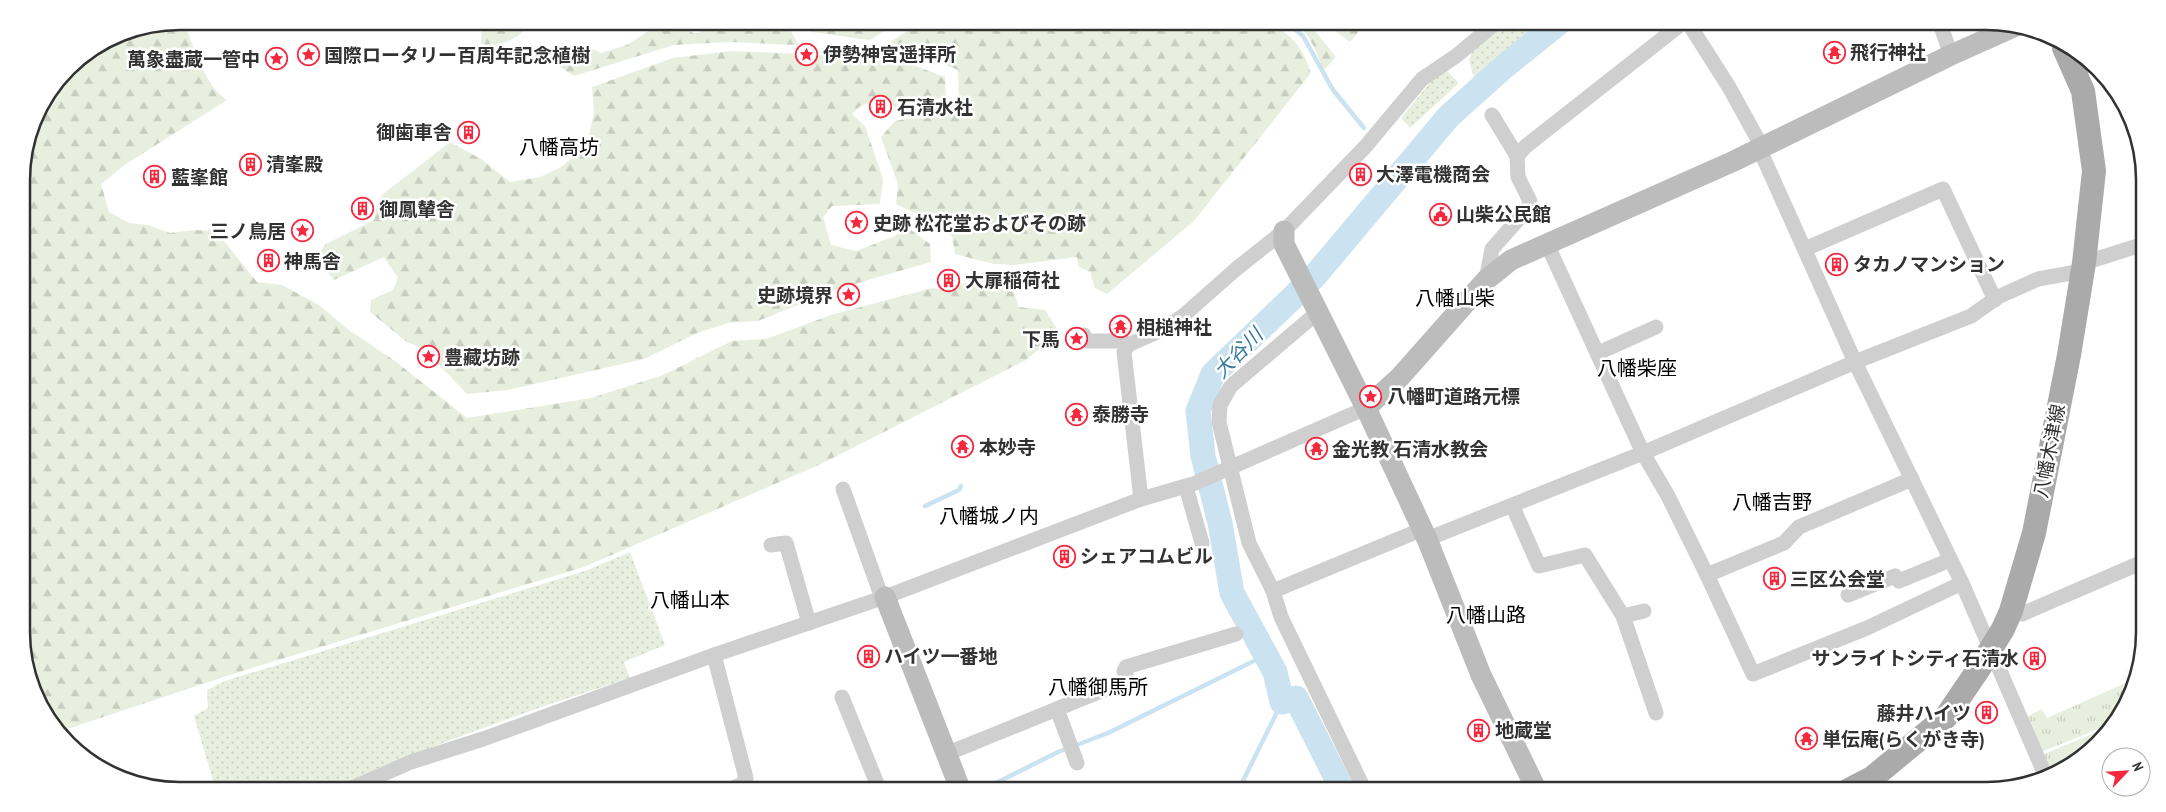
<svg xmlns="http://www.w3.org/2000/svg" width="2166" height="812" font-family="'PT Sans Narrow','Noto Sans JP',sans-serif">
<defs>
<pattern id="grass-tufts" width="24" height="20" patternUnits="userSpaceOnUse" patternTransform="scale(1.25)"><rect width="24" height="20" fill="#e9efdf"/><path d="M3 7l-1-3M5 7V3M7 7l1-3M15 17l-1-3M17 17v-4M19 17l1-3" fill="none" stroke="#c8cdc0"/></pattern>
<pattern id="forest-firs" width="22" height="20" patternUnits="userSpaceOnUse" patternTransform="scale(1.25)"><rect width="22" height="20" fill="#e9efdf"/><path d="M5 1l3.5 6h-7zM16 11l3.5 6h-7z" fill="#c8cdc0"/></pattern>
<pattern id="park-dots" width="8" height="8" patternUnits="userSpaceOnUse" patternTransform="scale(1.25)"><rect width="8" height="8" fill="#e9efdf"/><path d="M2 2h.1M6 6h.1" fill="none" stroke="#c8cdc0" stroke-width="1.8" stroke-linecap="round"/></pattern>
</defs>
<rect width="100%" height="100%" fill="#fff"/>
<g fill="url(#grass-tufts)">
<polygon points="2139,666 2136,682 2116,722 2041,752 2026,717 2042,709 2047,718 2130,681 2127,671"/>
<polygon points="2114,725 2083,758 2051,775 2042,755"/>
</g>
<g fill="url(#forest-firs)">
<path d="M184,21C193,45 205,87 227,100L126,164L101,184L109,212L129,223L148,225L170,233L195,230L216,231L257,282L282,285L319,305L349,330L395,361L467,418L591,398L663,375L732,341L766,339L831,315L932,288L947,290L966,283L1011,285L1019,307L1045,310L1059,332L1026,360L821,464L584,567L242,671L58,732L24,662L22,170L38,110L75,61L120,33Z"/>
<polygon points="485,21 533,21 518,36 496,47 481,44 482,26"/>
<polygon points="664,21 672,21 695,34 724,21 785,21 799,45 730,42 674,45 574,76 552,62 573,46 583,44 601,53 627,45"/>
<polygon points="805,21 900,21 870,40 811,32"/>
<path d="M923,21H1265C1292,35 1301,43 1311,73L1194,221L1107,294L1095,288L1090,272L1079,267L1077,257L1014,265L994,264L955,254L952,236L921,216L896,204L898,184L881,137L895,121L923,116L959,101L958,70L890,42Z"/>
<path d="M1294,21H1307L1336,57L1324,70C1316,53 1310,32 1294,21Z"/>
<polygon points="1327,21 1368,21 1350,42 1325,23"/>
<path d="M732,51L800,54L809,59C855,41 901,60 945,77L946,96L914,107L895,109L888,96L860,106L852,114L865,126L883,179L880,204L832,206L823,217L831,245L856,251L895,236L907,227L930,244L931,262L837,289L758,321L728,323L697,333L644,359L508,390L467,394L438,364L434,353L407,342L370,312L371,300L393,290L398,278L384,257L334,280L315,258L326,244L374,220L378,202L383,194L450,142L481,159L510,182L540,177L561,167L587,146L594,112L592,87L673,58Z"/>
</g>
<g fill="url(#park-dots)">
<polygon points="1506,21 1548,21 1475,80 1469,61 1473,49"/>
<polygon points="1447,71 1459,83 1410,128 1401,118 1433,79"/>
<polygon points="630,552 665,645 624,662 630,678 544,706 445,742 325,791 216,791 194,716 208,708 207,690 225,681 585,571"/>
</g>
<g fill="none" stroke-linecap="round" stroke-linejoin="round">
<g stroke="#cbe3f0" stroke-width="4.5">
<polyline points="1285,21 1303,36 1333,90 1364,128"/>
<polyline points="22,222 29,200"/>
<polyline points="925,506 959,490 961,486"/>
<polyline points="980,791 1058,752 1108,733 1266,655"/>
<polyline points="1238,791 1282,702"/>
</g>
<polyline stroke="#cbe3f0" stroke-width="25" points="1343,791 1296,698 1282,702 1275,672 1232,593 1220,523 1203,456 1198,411 1213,374 1314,277 1449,116 1505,66 1561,21"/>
<g stroke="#cfcfcf" stroke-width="15">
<polyline points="1687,21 1729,87 1762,147"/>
<polyline points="1939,21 1951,55"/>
<polyline points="1492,115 1517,156"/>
<polyline points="1759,148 1855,362 1962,583 2046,777"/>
<polyline points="1547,244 1643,453 1668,496 1707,575 1753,674 1867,628 1962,583"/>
<polyline points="1805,249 1943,189 1995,300"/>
<polyline points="2084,263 2144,244"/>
<polyline points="1486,280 1492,249 1528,208 1530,201 1518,177 1517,156 1526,146 1685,21"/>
<polyline points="1318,312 1231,386 1220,405 1219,422 1249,543 1273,591 1281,617 1365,791"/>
<polyline points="1084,335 1086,341 1122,341 1128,345"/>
<polyline points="1598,353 1656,327"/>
<polyline points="1186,487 1202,543"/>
<polyline points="843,489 882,598"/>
<polyline points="1141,499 1124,352 1128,345 1162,330 1183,316 1236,269 1284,231 1365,147 1422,79 1456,56 1498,21"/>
<polyline points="1512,505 1539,566 1585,555 1623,616 1656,713"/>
<polyline points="1427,539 1643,453 1855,362 1971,316 1998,297 2038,279 2082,271"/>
<polyline points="771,545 786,543 809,623"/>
<polyline points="1707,575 1784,543 1799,527 1912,479"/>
<polyline points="1273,591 1423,529"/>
<polyline points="1848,595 1895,576 1899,581 1950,560"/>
<polyline points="2011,611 2022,614 2145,561"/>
<polyline points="1623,616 1644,611"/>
<polyline points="714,655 746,778 742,784 727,791"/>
<polyline points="842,697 880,791"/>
<polyline points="1057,709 1077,763"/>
<polyline points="946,754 1128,680 1124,671 1126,667 1236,634"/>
<polyline points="345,791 411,762 483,739 714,655 885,597 1141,499 1193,484 1366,408"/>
</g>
<g stroke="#bcbcbc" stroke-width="21">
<polyline points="1284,231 1284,244 1366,408 1427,539 1481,675 1537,791"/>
<polyline points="1366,408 1400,377 1486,280 1511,260 1734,161 1951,55 2016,26"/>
<polyline points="885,597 961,791"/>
</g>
<polyline stroke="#aaa" stroke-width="24" points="1849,790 1872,778 1946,717 1978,670 2003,629 2011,611 2034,533 2069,355 2084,263 2094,171 2083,91 2064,48"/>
</g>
<defs>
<symbol id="temple-ring" viewBox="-11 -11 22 22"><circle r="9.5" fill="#fff" stroke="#f5283e" stroke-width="1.5"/><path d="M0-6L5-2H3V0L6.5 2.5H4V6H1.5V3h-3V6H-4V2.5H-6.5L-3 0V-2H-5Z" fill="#f5283e"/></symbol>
<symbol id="sight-ring" viewBox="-11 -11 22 22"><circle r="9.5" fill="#fff" stroke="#f5283e" stroke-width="1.5"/><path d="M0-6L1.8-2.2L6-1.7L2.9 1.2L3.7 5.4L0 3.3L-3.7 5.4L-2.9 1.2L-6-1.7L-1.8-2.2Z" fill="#f5283e"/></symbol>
<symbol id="building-ring" viewBox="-11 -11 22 22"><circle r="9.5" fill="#fff" stroke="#f5283e" stroke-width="1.5"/><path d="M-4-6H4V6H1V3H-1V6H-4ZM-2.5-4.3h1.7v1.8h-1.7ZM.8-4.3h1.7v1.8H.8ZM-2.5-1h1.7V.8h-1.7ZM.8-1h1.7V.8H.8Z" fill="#f5283e"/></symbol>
<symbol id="civic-ring" viewBox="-11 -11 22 22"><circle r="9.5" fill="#fff" stroke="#f5283e" stroke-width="1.5"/><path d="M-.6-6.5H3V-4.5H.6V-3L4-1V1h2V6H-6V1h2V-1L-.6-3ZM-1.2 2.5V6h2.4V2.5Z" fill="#f5283e"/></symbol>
</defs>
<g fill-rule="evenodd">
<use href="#temple-ring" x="1822" y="40" width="25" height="25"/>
<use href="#sight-ring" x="794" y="42" width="25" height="25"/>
<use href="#sight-ring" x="296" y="42" width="25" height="25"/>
<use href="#sight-ring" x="264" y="46" width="25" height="25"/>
<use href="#building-ring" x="868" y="94" width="25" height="25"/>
<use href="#building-ring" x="456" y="120" width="25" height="25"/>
<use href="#building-ring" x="238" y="152" width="25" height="25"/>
<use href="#building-ring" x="1348" y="162" width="25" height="25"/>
<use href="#building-ring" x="142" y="164" width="25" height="25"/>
<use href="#building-ring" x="350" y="196" width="25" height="25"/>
<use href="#civic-ring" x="1428" y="202" width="25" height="25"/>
<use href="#sight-ring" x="844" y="210" width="25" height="25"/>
<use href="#sight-ring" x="290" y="218" width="25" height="25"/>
<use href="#building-ring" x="256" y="248" width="25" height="25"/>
<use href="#building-ring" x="1824" y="252" width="25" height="25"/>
<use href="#building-ring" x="936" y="268" width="25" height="25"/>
<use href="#sight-ring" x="836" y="282" width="25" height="25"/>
<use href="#temple-ring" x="1108" y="314" width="25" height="25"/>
<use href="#sight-ring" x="1064" y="326" width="25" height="25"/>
<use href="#sight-ring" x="416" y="344" width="25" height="25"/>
<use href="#sight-ring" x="1358" y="384" width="25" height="25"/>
<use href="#temple-ring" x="1064" y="402" width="25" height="25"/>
<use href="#temple-ring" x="950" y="434" width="25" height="25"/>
<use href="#temple-ring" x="1304" y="436" width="25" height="25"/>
<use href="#building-ring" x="1052" y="544" width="25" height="25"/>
<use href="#building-ring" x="1762" y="566" width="25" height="25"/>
<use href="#building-ring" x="856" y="644" width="25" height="25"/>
<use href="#building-ring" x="2022" y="646" width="25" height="25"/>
<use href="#building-ring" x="1974" y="700" width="25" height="25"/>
<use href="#building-ring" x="1466" y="718" width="25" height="25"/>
<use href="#temple-ring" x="1794" y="726" width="25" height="25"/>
</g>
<g text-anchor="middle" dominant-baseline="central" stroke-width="5" stroke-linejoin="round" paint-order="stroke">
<g font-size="19" font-weight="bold" fill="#323232" stroke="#fff" text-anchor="start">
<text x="1850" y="52">飛行神社</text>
<text x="823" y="54">伊勢神宮遥拝所</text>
<text x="324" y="55">国際ロータリー百周年記念植樹</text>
<text x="260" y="59" text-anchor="end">萬象盡蔵一管中</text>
<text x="897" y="107">石清水社</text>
<text x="452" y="132" text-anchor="end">御歯車舎</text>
<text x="266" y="164">清峯殿</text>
<text x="1376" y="174">大澤電機商会</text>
<text x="171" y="177">藍峯館</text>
<text x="379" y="209">御鳳輦舎</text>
<text x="1456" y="214">山柴公民館</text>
<text x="873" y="223">史跡 松花堂およびその跡</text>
<text x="286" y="231" text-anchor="end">三ノ鳥居</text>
<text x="284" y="261">神馬舎</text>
<text x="1853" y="264">タカノマンション</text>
<text x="965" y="280">大扉稲荷社</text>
<text x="833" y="295" text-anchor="end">史跡境界</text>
<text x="1136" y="327">相槌神社</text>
<text x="1060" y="339" text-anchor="end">下馬</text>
<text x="444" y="357">豊藏坊跡</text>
<text x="1387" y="396">八幡町道路元標</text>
<text x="1092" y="414">泰勝寺</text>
<text x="979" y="447">本妙寺</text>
<text x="1332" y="449">金光教 石清水教会</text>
<text x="1080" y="556">シェアコムビル</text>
<text x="1790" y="579">三区公会堂</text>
<text x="884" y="656">ハイツ一番地</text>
<text x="2019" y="658" text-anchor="end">サンライトシティ石清水</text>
<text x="1971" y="713" text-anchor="end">藤井ハイツ</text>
<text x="1495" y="730">地蔵堂</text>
<text x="1822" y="739">単伝庵(らくがき寺)</text>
</g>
<g font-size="19" fill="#323232" stroke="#fff">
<text transform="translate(2049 451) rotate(-79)">八幡木津線</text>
</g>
<g font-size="20" fill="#000" stroke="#fff">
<text x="559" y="147">八幡高坊</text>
<text x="1455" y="298">八幡山柴</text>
<text x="1637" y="368">八幡柴座</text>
<text x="1772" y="502">八幡吉野</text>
<text x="989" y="516">八幡城ノ内</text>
<text x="690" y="600">八幡山本</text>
<text x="1486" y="615">八幡山路</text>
<text x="1098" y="687">八幡御馬所</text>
</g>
<g font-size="20" font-style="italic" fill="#37799d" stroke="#fff">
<text transform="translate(1238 353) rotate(-46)">大谷川</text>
</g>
</g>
<path d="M0 0H2166V812H0ZM180 30H1986A150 150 0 0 1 2136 180V632A150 150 0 0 1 1986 782H180A150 150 0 0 1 30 632V180A150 150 0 0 1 180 30Z" fill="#fff" fill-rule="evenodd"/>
<path fill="none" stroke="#323232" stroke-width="2.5" d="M180 30H1986A150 150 0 0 1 2136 180V632A150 150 0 0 1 1986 782H180A150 150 0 0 1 30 632V180A150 150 0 0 1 180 30Z"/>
<g transform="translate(2126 772) rotate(65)"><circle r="24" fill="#ffffff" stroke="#adadad"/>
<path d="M0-4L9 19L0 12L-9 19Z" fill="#f5283e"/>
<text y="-8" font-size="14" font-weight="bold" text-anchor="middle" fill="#323232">N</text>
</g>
</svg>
